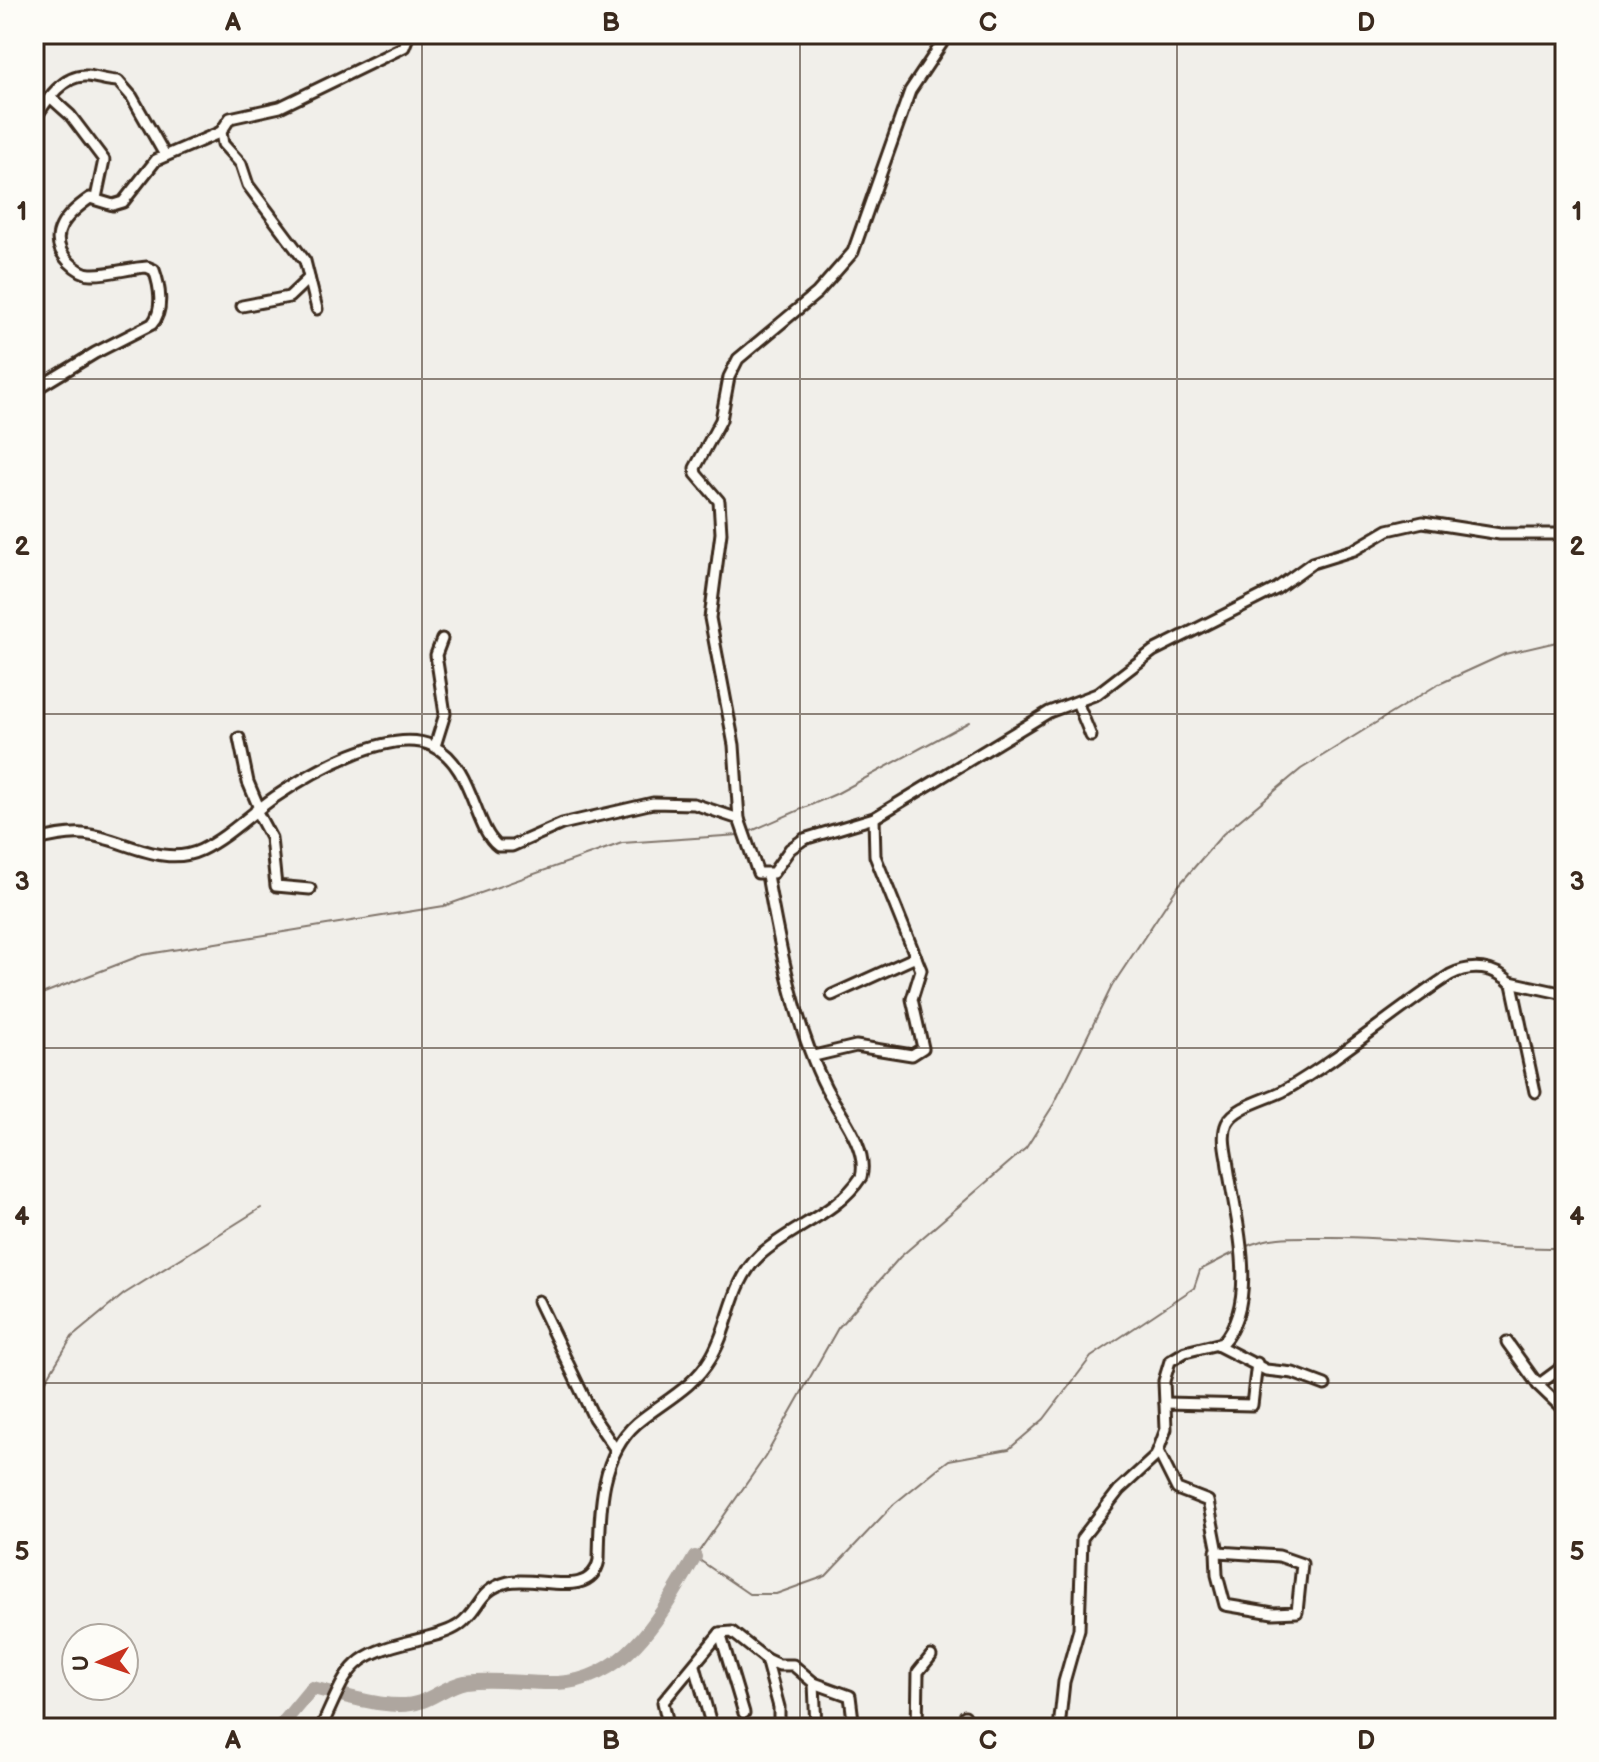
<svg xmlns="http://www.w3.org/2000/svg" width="1599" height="1762" font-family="'Balsamiq Sans',sans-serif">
<rect width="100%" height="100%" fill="#f1efea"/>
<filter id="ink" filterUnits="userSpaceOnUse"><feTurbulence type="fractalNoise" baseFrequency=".0125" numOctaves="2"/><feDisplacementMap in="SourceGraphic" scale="16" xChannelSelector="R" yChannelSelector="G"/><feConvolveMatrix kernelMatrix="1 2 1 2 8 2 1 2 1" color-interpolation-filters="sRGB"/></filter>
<g filter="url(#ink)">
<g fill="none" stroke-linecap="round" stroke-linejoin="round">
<g stroke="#80746b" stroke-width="2">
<polyline points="749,832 836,794 969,722"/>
<polyline points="34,997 142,955 444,906 622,843 739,835"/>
<path d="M1245,1247C1270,1235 1296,1237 1324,1237C1405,1236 1484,1249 1565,1248"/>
<polyline points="1239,1250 1200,1270 1194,1288 1091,1357 1044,1419 1009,1449 949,1460 937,1469 894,1504 826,1576 776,1594 749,1594 695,1557 765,1457 838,1328 900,1257 1026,1148 1054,1104 1112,986 1179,885 1223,834 1301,769 1437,685 1505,654 1565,640"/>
<polyline points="34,1400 72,1337 124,1294 261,1208"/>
<polyline points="1467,1728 1472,1722"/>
</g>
<path stroke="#aea69f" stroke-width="14" d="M279,1728L312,1688C341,1694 392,1712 420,1702C435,1697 449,1685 465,1682C496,1678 526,1684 557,1683C629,1680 663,1611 695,1557"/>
<defs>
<g id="minor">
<polyline points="948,34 910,91 853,252 817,293 738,359 729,377 721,420 695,468 696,474 719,501 721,533 710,618 734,745 739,819 758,873 773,873 790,849 804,839 874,818 1049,712 1097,694 1153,651 1276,589 1312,563 1354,550 1388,530 1423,522 1500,534 1565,534"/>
<polyline points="50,97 70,115 104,160 96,198"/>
<path d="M34,120C45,103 62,74 87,76C98,77 107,81 118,81L132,97L165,155"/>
<polyline points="242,306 289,297 309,278"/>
<polyline points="317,309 305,261 248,185 241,164 223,144 221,132 230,118 280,107 404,47 409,34"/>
<path d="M34,390L95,353L152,324C164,311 160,286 154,270L147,267C129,268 108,275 91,274C82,274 75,268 69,262C44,236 67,214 90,198L113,205L123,202L156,160L221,132"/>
<polyline points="1077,702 1091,736"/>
<polyline points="239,738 248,782 259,808"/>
<polyline points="435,746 445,714 436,655 442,639"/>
<polyline points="256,810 271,838 276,886 310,889"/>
<path d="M34,841C49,837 66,833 82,834C120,836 161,869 201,850C228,837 250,814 275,797C310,773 390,726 433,746C473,765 474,828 498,846H512L562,824L653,803L694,804L739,819"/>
<polyline points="1510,982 1565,994"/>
<polyline points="832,995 916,957"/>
<polyline points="814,1056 856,1046 912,1055 923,1048 912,999 921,970 875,856 874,818"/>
<polyline points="538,1301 594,1418 616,1450"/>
<polyline points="1507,1342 1538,1385 1565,1411"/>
<polyline points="1217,1345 1266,1370 1293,1373 1325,1385"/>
<polyline points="1538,1385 1565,1365"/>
<polyline points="1165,1403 1252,1405 1257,1363"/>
<polyline points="1158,1451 1177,1489 1208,1501 1218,1552 1279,1556 1302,1564 1297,1612 1273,1613 1225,1605 1217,1575 1216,1551"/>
<polyline points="720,1633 744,1713"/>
<polyline points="766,1659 779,1665 793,1665 814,1683 850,1696 854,1728"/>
<polyline points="695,1666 710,1720"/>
<polyline points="814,1683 816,1728"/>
<polyline points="965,1716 965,1728"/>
<path d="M321,1728C348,1671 346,1656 412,1641C427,1637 446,1634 459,1625C481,1609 477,1590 508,1582C537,1575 591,1601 599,1560C600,1514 599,1456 637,1423C662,1402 693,1388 710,1359C731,1326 730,1283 760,1255C792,1226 837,1214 861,1177C869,1149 839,1113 826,1088C795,1027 779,943 767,875"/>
<polyline points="669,1728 663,1702 720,1633 732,1632 766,1659 779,1707 779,1728"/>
<polyline points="917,1728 918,1672 931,1656"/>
<path d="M1059,1728L1064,1682L1079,1629L1082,1538L1119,1490L1156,1456L1166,1429L1164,1381L1170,1361L1185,1352L1222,1343C1262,1298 1233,1212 1227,1159C1225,1148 1222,1134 1227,1123C1235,1106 1269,1099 1285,1090C1342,1057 1394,1011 1450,975C1471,964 1495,966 1512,984L1535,1092"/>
</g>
</defs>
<use href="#minor" stroke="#3b2a1e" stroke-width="15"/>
<use href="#minor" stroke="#fdfcf7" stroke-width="9"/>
</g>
</g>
<path fill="none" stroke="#3b2a1e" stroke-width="2" stroke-opacity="0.55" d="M422,34V1728M800,34V1728M1177,34V1728M34,379H1565M34,714H1565M34,1048H1565M34,1383H1565"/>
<rect width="1599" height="1762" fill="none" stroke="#fdfcf7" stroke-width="88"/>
<g transform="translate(100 1662) rotate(267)"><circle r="38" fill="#fdfcf7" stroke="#afa8a0" stroke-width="2"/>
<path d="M0-6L14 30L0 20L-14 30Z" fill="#c8321e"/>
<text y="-12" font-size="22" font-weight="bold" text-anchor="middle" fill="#3b2a1e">U</text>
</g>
<rect x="44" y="44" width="1511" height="1674" fill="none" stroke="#3b2a1e" stroke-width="3"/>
<g font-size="26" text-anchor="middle" font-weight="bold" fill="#3b2a1e">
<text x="233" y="31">A</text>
<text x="611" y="31">B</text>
<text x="988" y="31">C</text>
<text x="1366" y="31">D</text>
<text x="22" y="220">1</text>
<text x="1577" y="220">1</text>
<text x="22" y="555">2</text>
<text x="1577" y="555">2</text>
<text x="22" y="890">3</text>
<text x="1577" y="890">3</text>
<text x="22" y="1225">4</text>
<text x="1577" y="1225">4</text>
<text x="22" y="1560">5</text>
<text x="1577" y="1560">5</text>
<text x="233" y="1749">A</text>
<text x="611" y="1749">B</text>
<text x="988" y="1749">C</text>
<text x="1366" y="1749">D</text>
</g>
</svg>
